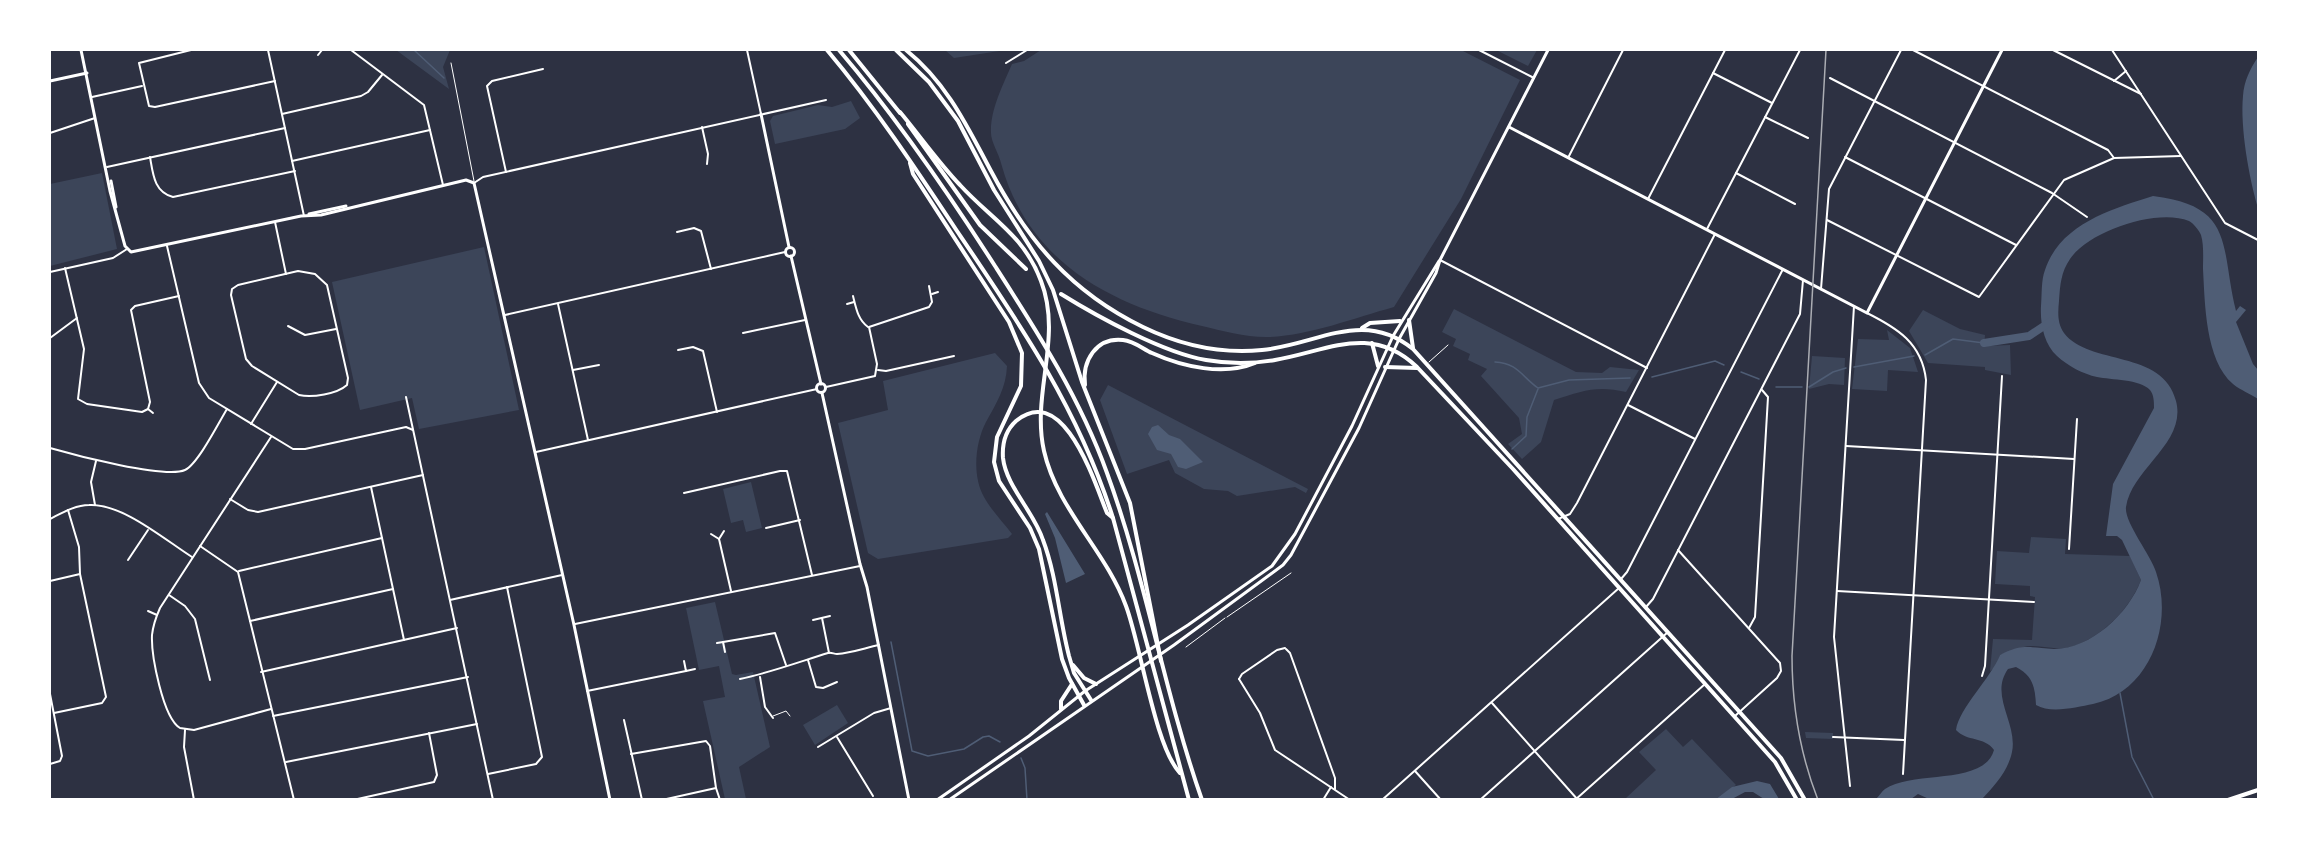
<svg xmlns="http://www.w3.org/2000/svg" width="2308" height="849" font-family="'Open Sans',sans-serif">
<rect width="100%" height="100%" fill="#2d3142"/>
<g fill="#3c4559">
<polygon points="396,50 450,50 443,67 449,89"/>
<polygon points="945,50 1006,50 954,58"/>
<path d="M1041,50H1461L1520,80L1461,199L1394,307C1354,318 1311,335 1270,337C1248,338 1223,331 1202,326C1109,305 1027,260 1001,163C999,154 991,142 991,133C990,110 1003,85 1012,64L1024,61Z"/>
<polygon points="1496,50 1537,50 1528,66"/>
<polygon points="851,101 860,118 845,129 775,144 770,121 773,116 818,105 832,107"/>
<polygon points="102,173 117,249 50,266 50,184"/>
<polygon points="484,247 519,410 419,429 412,398 360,410 332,282"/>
<path d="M1454,309L1576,372L1602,373L1610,367L1639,370L1626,392C1597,385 1582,391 1554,400L1541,442L1522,459L1508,444L1522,434L1519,418L1481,376L1487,369L1468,360L1470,354L1453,346L1456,339L1442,332Z"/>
<polygon points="1923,310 1960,329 1985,335 1984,346 2010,345 2011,375 1985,370 1985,367 1928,363 1909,331"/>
<polygon points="1887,330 1910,348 1918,372 1888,370 1887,391 1852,389 1858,339 1889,340"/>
<path d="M995,353L1007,366C1006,388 997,402 986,422C975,443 972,476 984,497C991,510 1003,522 1012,534L1008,538L878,559L868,553L838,423L888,410L883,381Z"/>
<polygon points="1812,356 1845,358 1844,385 1829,384 1809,389"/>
<polygon points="1108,385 1308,489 1306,493 1295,487 1237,496 1228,491 1204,489 1175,473 1169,460 1127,474 1100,400"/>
<polygon points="751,482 762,528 746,532 743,520 731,523 723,489"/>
<path d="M2031,537L2066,539L2065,554L2130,556L2141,580C2130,608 2106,633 2077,645C2062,652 2047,646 2031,646C2022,646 2010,652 2000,655L1996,667L1990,671L1993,639L2032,640L2035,597L2030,596V586L1995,584L1997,551L2029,553Z"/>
<polygon points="715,602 732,674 736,675 753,672 770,747 739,767 746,799 725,799 703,701 725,697 719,666 699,670 686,608"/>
<polygon points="837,705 848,723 815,745 803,725"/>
<polygon points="1666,729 1683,747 1692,739 1736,785 1716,799 1628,800 1626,798 1656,770 1639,752"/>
<polygon points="1805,732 1833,733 1833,739 1806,738"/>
</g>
<g fill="#4f5d75">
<path d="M2258,57V208C2249,178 2240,127 2243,96C2244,81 2250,69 2258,57Z"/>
<path d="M2153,196C2236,206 2220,247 2236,311L2240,306L2246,310L2236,322L2253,364L2258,370V399C2251,394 2240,390 2233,384C2205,360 2205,303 2203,269C2203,259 2204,245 2201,235C2199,230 2193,223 2189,221C2157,208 2089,231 2070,259C2061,272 2060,285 2059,301C2058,312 2057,323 2064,333C2089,366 2163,349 2176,401C2187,443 2132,468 2126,507C2124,522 2151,555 2156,572C2174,624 2150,692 2093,704C2077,707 2051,714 2036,705C2035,687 2033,676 2016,667L2008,669C1989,696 2018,723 2012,752C2008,771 1995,785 1982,799H1929L1918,794L1911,799H1876C1879,796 1882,791 1885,789C1913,770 1984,786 1994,750C1984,736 1967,742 1956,730C1959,708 1991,678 2000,655C2023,643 2030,648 2054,649C2091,649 2129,613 2141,580L2122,540L2117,536H2106L2113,484L2154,408C2154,402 2154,395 2150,390C2140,379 2111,380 2097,377C2083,374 2068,366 2057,356C2044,344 2040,324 2041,306C2042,295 2041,280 2045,270C2060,224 2112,209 2153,196Z"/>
<polygon points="1158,425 1169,435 1180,439 1203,462 1186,469 1178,467 1171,454 1157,450 1148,434 1152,427"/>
<polygon points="1047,512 1085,574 1066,583 1055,538 1045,514"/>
<polygon points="1757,781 1770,784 1779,799 1764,799 1753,792 1745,792 1732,799 1716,799 1732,787"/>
</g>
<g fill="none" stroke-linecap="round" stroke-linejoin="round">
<g stroke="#4f5d75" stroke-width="1.5">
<polyline points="414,50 444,78"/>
<polyline points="416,50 440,50"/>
<polyline points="1925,355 1953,339 1984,343"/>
<path d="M1495,362C1518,363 1522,377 1538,388L1569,380L1630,378"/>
<polyline points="1854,367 1914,356"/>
<polyline points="1741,372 1759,379"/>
<polyline points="1652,377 1715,361 1724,365"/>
<polyline points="1776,387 1802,387"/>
<polyline points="1809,387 1833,372 1846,368"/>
<polyline points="1512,449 1526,436 1527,417 1538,389"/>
<polyline points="891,642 912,751 928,756 964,749 983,737 989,736 1000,742"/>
<polyline points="2120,693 2132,757 2154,800"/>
<polyline points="1021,758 1025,768 1027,800"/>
</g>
<polyline stroke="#4f5d75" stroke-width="8" points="1984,343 2029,336 2050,322"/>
<g stroke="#fff" stroke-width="1">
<polyline points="451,63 474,181"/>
<polyline points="1429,362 1448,345"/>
<polyline points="1227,617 1291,573"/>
<polyline points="1186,647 1225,618"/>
<polyline points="773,716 786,711 790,716"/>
</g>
<g stroke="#fff" stroke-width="2">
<polyline points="191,50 139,63 149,106 155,107 275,81"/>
<polyline points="268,50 304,216"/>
<polyline points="351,50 424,105 443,185"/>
<polyline points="747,50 761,114"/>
<polyline points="1479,50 1534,78"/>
<polyline points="1913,50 2108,150 2114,158"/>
<polyline points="2053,50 2141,94"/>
<polyline points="2112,50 2225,223 2258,240"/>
<polyline points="318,55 322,50"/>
<polyline points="1006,63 1027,50"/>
<polyline points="1713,73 1772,103"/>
<polyline points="1830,78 2052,193 2087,217"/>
<polyline points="2114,81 2126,71"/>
<polyline points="92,97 142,86"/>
<polyline points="282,114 361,96 368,92 382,75"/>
<polyline points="1765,117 1808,138"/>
<polyline points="702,127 708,154 707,164"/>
<polyline points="50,133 95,118"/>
<path d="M150,157C153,174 154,192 173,197L295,171"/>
<polyline points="1845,157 2016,245"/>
<polyline points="1568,158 1623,50"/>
<polyline points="292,161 430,130"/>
<polyline points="107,167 285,128"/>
<polyline points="506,172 487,86 492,81 543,69"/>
<polyline points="1736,173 1795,204"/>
<polyline points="474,183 483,177 826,100"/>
<polyline points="1648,199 1725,50"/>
<polyline points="1827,220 1979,297 2064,180 2114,158 2181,156"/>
<polyline points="275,222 286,274"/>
<polyline points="1707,229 1800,50"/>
<polyline points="677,232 694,228 701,231 711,269"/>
<polyline points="167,246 199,383 209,398 293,449 305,449 406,427 413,430"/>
<polyline points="1440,260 1647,368"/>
<polyline points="65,268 84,349 78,399 87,404 142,412 148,409"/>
<path d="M298,271L315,274L327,285L348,378L347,385C337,394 312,398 299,395L252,366L246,359L231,295L232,289L238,285Z"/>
<polyline points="50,272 113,258 127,249"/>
<polyline points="1821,289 1829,189 1901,50"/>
<polyline points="932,294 938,292"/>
<path d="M853,296C856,308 858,320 868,327"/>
<polyline points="558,304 588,440"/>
<polyline points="847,304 854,302"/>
<path d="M1867,313C1897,328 1922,343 1926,380L1903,774"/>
<polyline points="505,315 785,252"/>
<polyline points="288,326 305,335 336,329"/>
<polyline points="743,333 805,320"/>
<polyline points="50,338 77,318"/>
<polyline points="678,350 693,347 703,351 717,412"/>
<polyline points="573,370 599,365"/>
<polyline points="878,370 886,371 954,356"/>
<polyline points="826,387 875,376 877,364 869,327 929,307 932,302 929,286"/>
<polyline points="406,397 493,800"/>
<polyline points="1628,405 1695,439"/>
<polyline points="148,409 150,402 131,310 135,306 179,296"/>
<polyline points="148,409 153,413"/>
<polyline points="251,424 277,382"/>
<path d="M271,437L160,608C156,617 153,626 152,635C151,655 163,718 180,728L194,730L271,709"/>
<polyline points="1846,446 2074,459"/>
<path d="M50,448C74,455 165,479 185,470C198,464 219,422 227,409"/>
<polyline points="536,452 817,389"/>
<polyline points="371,487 404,640"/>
<polyline points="684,493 780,471 787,471 812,575"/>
<polyline points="230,499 248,510 258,512 423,475"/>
<polyline points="95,505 91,482 96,461"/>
<path d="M50,519C62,513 75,505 89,505C122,503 165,540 192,557"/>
<polyline points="1558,519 1570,514 1577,503 1715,234"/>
<polyline points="766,528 800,520"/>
<polyline points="711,534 719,539 724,531"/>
<polyline points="719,539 731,591"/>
<polyline points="200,546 238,572 294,800"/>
<polyline points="2069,549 2077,419"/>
<polyline points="1678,550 1780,663 1781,671 1777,678 1735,716"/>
<polyline points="128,560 148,530"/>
<polyline points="239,571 382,538"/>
<polyline points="1621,579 1627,572 1783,269"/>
<polyline points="50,581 80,574"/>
<polyline points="1837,591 2034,602"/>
<polyline points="169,595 185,606 195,619 210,680"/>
<polyline points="450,600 562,575"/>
<polyline points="1646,607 1653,599 1800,314 1803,280"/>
<polyline points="148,611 157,615"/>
<polyline points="822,618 829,653"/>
<polyline points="813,620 830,616"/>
<polyline points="250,621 393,589"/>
<polyline points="575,624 860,566"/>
<polyline points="1749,628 1755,617 1768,397 1762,390"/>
<polyline points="723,642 775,633 786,665"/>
<polyline points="717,643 723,642 725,652"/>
<polyline points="1286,649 1290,653 1335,778 1335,789"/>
<polyline points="808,660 816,687 823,688 837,682"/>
<polyline points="684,661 686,671 695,669"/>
<polyline points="261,672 457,628"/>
<polyline points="1982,676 1985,666 2002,376"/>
<polyline points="760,677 765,707 773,718"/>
<path d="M740,679C769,673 799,662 828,653C831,652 834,654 837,654C851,653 865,648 879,645"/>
<polyline points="1239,679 1260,713 1275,750 1350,800"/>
<polyline points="1239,679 1242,674 1277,650 1285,648"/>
<polyline points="587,691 686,671"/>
<polyline points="50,694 62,756 60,761 50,764"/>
<polyline points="1492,703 1578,800"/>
<polyline points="54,713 102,703 106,697 80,574 79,547 68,510"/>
<polyline points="273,716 468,677"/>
<polyline points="624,720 642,800"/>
<polyline points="185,730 184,747 194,800"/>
<polyline points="837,737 873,796"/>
<polyline points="1833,737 1904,740"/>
<polyline points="818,747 874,713 891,708"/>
<polyline points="631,754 706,741 710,746 716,788 720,800"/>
<polyline points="286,762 477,724"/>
<polyline points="1415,771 1441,800"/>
<polyline points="488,774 536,764 542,757 507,587"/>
<polyline points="1850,786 1834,637 1854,306"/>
<polyline points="353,800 434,782 437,775 429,733"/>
<polyline points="662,800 716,788"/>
<polyline points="1323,800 1331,787"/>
<polyline points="1382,800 1619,588"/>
<polyline points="1480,800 1668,632"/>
<polyline points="1575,800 1705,684"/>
</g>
<g stroke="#fff" stroke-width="3">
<polyline points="81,50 110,191 125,246 131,252 301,216 321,215 466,180 474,183 574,625 610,800"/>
<polyline points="50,81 87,73"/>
<polyline points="761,114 789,247"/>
<polyline points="1509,127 1867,313 2002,50"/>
<polyline points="111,181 116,207"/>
<polyline points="309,214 346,206"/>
<circle cx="790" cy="252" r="4.5"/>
<polyline points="791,256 821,384"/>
<circle cx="821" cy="388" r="4.5"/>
<polyline points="822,393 860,564 867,587 909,800"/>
</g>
<g stroke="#fff" stroke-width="3">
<polyline points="1393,336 1439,261"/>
<polyline points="1399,339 1436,273 1440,260 1548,50"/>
</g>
<g stroke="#fff" stroke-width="3">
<polyline points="937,800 1029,736 1085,691 1188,625 1272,566 1295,534 1352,426 1393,336"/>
<polyline points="949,800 1174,645 1283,565 1291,555 1359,428 1399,339"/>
</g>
<g stroke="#fff" stroke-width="4">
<polyline points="849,50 900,113"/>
<path d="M906,50C947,83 967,126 991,171C1028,241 1071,292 1143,327C1180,345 1221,354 1262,350C1317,345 1363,308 1413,349L1781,758L1805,800"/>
<polyline points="908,124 980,225 1026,269"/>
<path d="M1061,294C1098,317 1164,353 1206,360C1229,364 1252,364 1275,360C1328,351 1371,323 1417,367L1513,469L1775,762L1797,800"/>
<polyline points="1409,320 1413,348"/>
<polyline points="1362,328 1370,323 1400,321"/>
<polyline points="1372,343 1378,366"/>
<polyline points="1385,367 1417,368"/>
</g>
<g stroke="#fff" stroke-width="4">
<path d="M827,50C875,107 916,169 957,231C1020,324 1079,410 1113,518L1189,800"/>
<path d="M839,50C897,118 947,191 995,266C1038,333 1080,398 1107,473C1146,579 1164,692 1202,800"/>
<polyline points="896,50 929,82 958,121 994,190 1039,261 1053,290 1082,382 1130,503 1161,661"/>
<path d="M900,112C920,136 938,162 960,185C991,219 1024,235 1041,281C1063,338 1031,393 1044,451C1057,509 1106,551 1126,606C1141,646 1155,747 1180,773"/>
<polyline points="910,163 913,174 1009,322 1022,353 1021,386 997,437 994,462 999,481 1030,528 1039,549 1062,659 1069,678 1084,705"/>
<path d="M1085,385C1082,361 1096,337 1123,340C1134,341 1143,349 1152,353C1183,367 1224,376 1255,363"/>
<polyline points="1073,665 1084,678 1096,684"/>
<path d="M1091,700L1074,673L1069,656C1059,618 1057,577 1043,540C1034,512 1006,486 1003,458C1002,444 1005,431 1016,421C1064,381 1095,484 1107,513L1113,518"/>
<polyline points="1061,709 1061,701 1072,684"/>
<polyline points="2228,800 2258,790"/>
</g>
<path stroke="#abadb3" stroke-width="1.5" d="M1818,800C1800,754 1792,705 1792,656L1826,50"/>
</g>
<rect width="2308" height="849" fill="none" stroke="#ffffff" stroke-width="102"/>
</svg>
